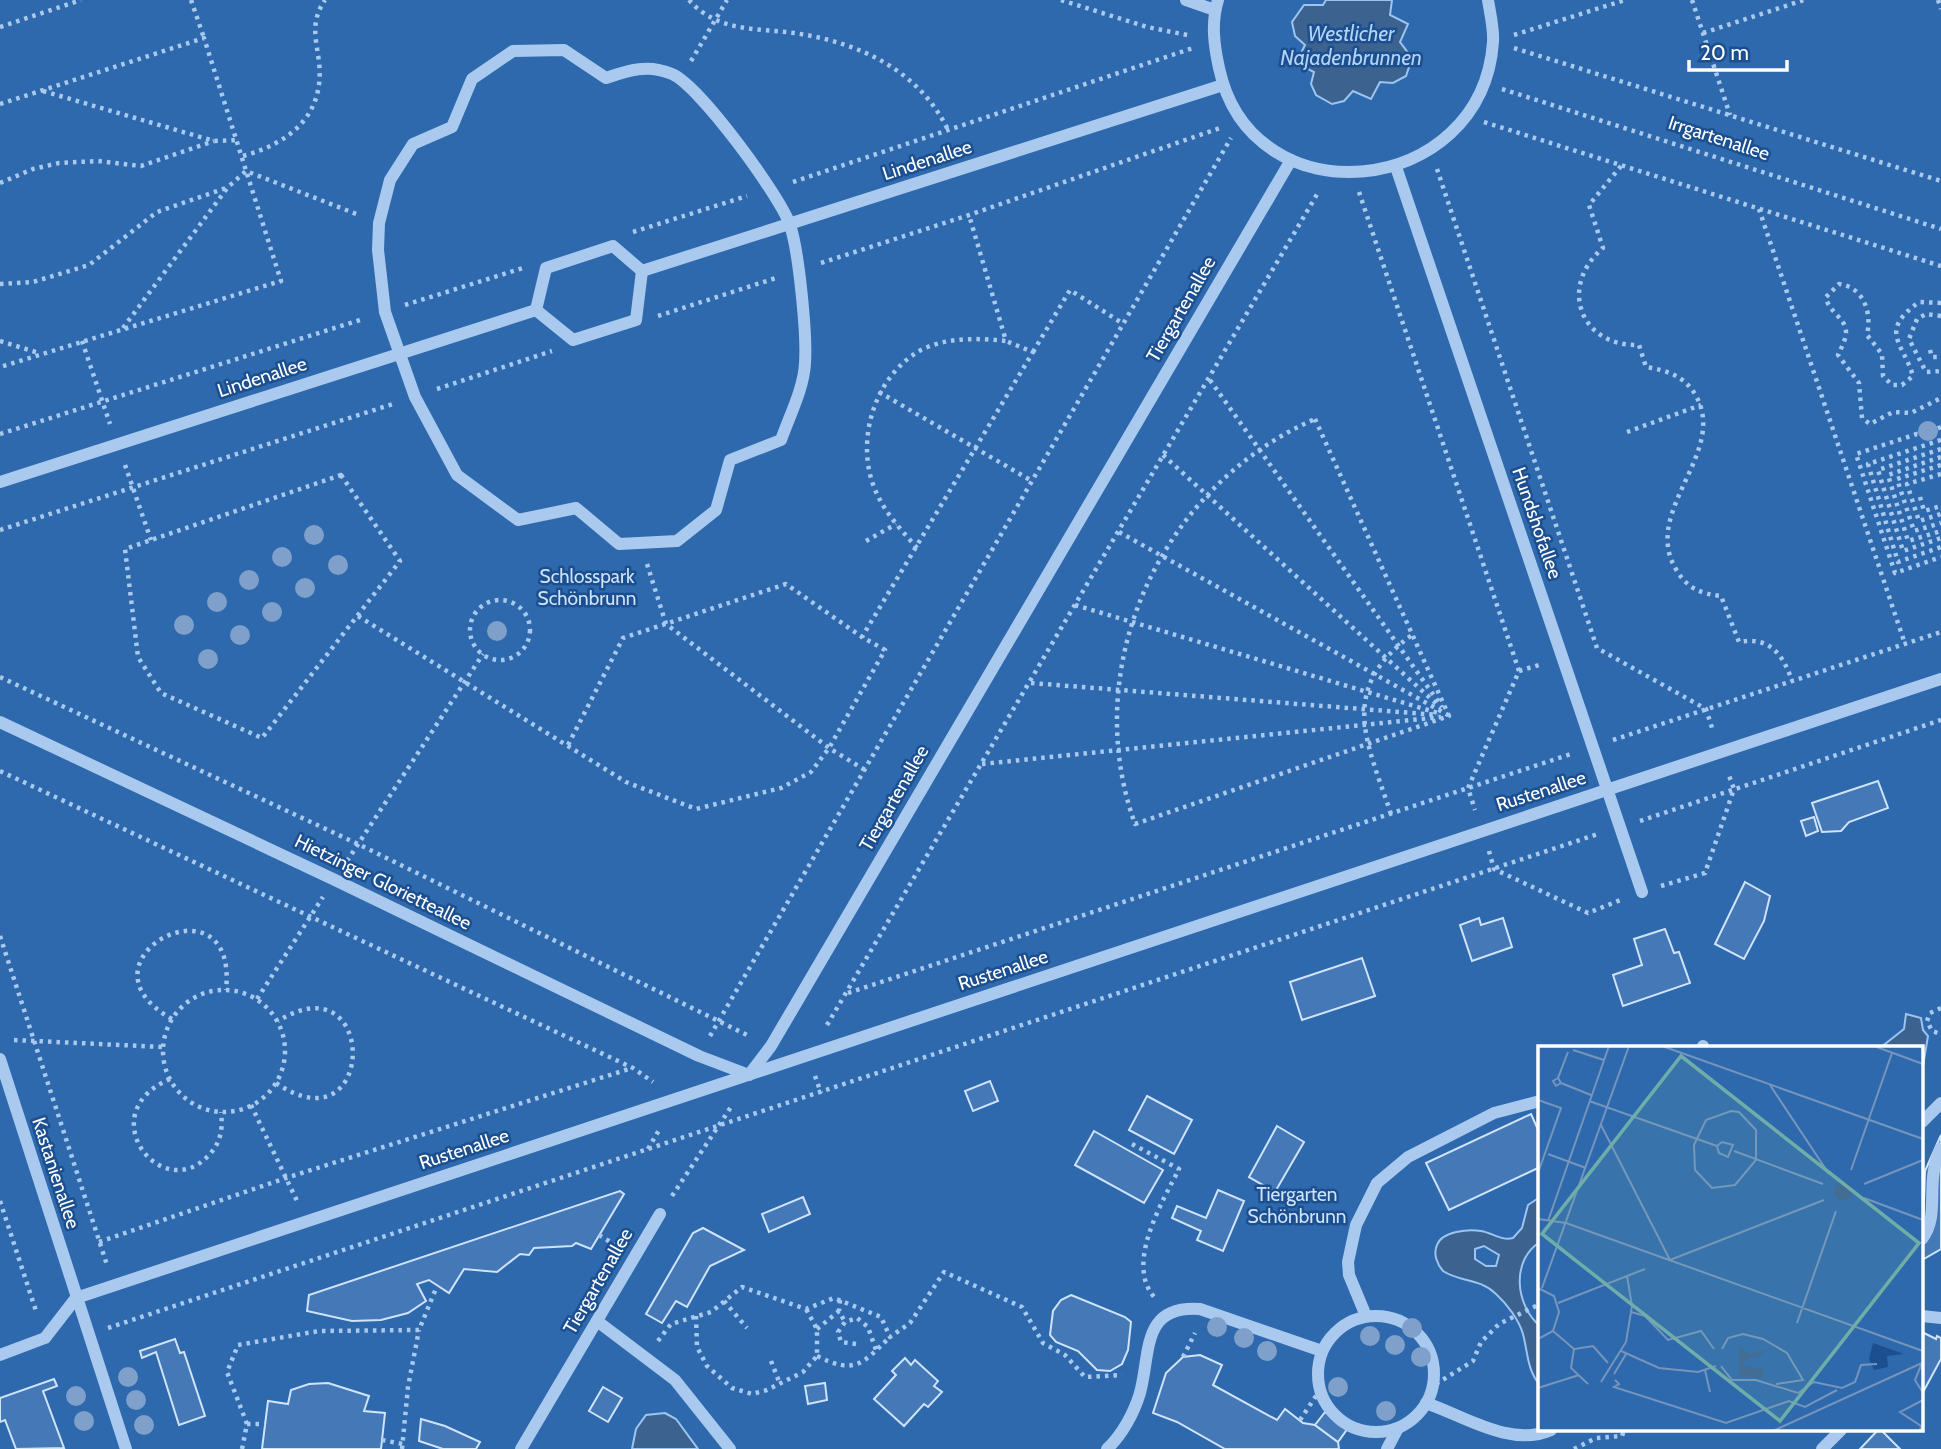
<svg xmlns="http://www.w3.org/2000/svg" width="1941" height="1449" font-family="Cabin,sans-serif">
<rect width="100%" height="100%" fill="#1b4f8f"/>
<path fill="#2e69ad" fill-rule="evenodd" d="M0,0H1941V1449H0ZM1540,1048H1922V1430H1540Z"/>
<g fill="#3c6290" stroke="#9cc4f0" stroke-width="2" fill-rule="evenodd">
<polygon points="1326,0 1392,0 1390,15 1408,24 1400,42 1412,58 1406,76 1393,83 1380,82 1371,99 1353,91 1344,101 1332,104 1316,95 1311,84 1314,72 1296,63 1305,45 1295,36 1292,22 1304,5 1323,5"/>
<polygon points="1906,1014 1921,1018 1923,1030 1928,1036 1922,1072 1922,1048 1880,1048 1904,1029"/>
<path d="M1540,1197V1242C1511,1260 1515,1305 1540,1326V1385C1527,1370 1528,1353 1523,1334C1519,1320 1507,1304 1496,1294C1480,1278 1459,1282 1443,1271C1437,1264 1433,1254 1437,1245C1442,1231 1469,1229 1481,1231C1493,1233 1501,1241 1513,1238L1522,1228L1528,1205ZM1484,1246L1499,1255L1496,1266H1486L1475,1259V1249Z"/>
<polygon points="665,1413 676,1419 698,1449 632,1449 636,1429 646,1415"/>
</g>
<g fill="#4478b7" stroke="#cfe3fa" stroke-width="2">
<polygon points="1878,781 1888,808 1849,822 1841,831 1822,832 1812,803"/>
<polygon points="1814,817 1818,831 1806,836 1801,821"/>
<polygon points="1745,882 1770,896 1764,921 1744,959 1715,944"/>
<polygon points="1479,918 1481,925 1503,918 1512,947 1472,961 1460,925"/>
<polygon points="1665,929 1674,953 1679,952 1690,983 1623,1006 1613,975 1642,965 1634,939"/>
<polygon points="1362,958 1375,996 1302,1020 1290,982"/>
<polygon points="990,1081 998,1101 973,1111 965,1091"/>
<polygon points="1147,1096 1192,1120 1174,1154 1129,1130"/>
<polygon points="1531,1114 1540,1134 1540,1167 1449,1210 1426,1163"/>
<polygon points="1277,1126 1304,1142 1275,1192 1249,1177"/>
<polygon points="1094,1131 1163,1170 1144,1203 1075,1165"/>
<polygon points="1941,1135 1941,1249 1922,1260 1925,1171"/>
<polygon points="1218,1190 1244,1201 1223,1251 1197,1240 1201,1231 1172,1218 1177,1206 1206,1218"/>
<polygon points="620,1191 624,1194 591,1249 576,1243 572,1246 534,1248 529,1255 520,1254 497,1272 464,1269 449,1293 429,1280 417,1284 426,1301 408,1313 381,1320 352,1321 307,1311 309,1295"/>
<polygon points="803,1197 810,1214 769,1232 762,1214"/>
<polygon points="703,1228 744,1250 710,1266 687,1307 676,1301 662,1323 646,1314 693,1233"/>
<polygon points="1071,1295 1125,1317 1131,1322 1128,1350 1122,1364 1110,1371 1097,1370 1078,1351 1056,1342 1050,1335 1053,1311 1061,1300"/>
<polygon points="1922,1332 1936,1339 1937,1336 1941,1338 1941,1359 1922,1394"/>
<polygon points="175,1339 180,1353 184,1352 205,1416 179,1425 156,1352 142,1358 140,1351"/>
<polygon points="1200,1355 1222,1365 1213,1385 1277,1420 1285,1409 1303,1423 1315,1425 1338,1442 1339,1449 1225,1449 1177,1422 1153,1413 1166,1373 1183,1357"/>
<polygon points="905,1358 911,1365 915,1360 938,1381 934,1386 942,1392 928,1407 924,1404 904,1426 874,1399 896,1375 892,1371"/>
<polygon points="54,1379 57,1386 43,1391 64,1448 16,1449 5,1420 0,1422 0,1398"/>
<polygon points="328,1383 369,1396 364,1411 385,1413 381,1449 262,1449 268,1401 288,1404 291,1390 309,1384"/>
<polygon points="825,1383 827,1400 808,1404 805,1386"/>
<polygon points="603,1387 622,1398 608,1422 589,1411"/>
<polygon points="1325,1412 1348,1428 1338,1442 1315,1425"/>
<polygon points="421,1419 445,1426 480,1442 476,1449 443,1449 419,1441"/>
<polygon points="1878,1430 1881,1430 1900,1449 1860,1449"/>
</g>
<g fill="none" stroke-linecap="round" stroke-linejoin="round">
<g stroke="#a9c9ee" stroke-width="4.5" stroke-dasharray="3.5 5" stroke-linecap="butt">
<polyline points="191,0 204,38"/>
<path d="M689,0C717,32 756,28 794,33C858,42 919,70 948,130"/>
<polyline points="1061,0 1147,27 1192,36"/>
<polyline points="1692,0 1730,115"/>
<polyline points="1938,0 1941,9"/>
<polyline points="0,27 81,0"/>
<polyline points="1703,33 1804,0"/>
<polyline points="1514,35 1625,0"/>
<polyline points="1514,48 1941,181"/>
<polyline points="691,61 727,0"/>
<polyline points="1502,89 1941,229"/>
<polyline points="43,91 214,141 238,140"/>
<polyline points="0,104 204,38 281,281 0,367"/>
<polyline points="1484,122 1941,266"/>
<path d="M243,156C290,143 325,115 319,62C316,38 310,22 325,0"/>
<path d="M1621,166L1589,205L1603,248C1558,286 1580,347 1639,345L1646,367C1666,370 1684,376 1695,394C1730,453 1639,511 1677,571C1688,589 1702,594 1721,596L1739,642C1769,636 1783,654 1792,681"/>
<polyline points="1437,169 1597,648 1706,709 1713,731"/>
<polyline points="793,182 1193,48"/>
<polyline points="0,183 33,169 59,163 98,161 141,166 214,141"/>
<polyline points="1359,192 1519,671 1468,788 1475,810"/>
<polyline points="1759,209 1905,644"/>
<polyline points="633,232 747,196"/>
<polyline points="821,263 969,215 1220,128"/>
<polyline points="0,284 33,282 89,265 157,212 226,188"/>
<path d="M1941,303L1919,302C1878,332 1903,342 1913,376L1902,385H1892L1883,376L1882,354L1867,335C1872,313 1864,287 1839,284L1826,297C1828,312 1846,318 1846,332C1846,340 1841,348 1838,355L1859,383L1862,418L1870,424L1893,412L1911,413L1941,398"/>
<polyline points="405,305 523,268"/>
<polyline points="658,316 779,277"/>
<polyline points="1941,316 1926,314 1917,319 1909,339 1926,372 1941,371"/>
<polyline points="123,328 228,187 246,171 359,215"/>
<polyline points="0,341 39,353"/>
<polyline points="82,341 110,424"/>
<polyline points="1930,350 1932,357 1941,357"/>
<polyline points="1033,352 1070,290 1122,323"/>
<polyline points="1210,380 1442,707"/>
<polyline points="437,389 552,351"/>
<polyline points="879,392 1032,481"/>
<path d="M1315,419L1449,716L1135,824C1078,666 1161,486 1315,419Z"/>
<polyline points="1941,427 1925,435 1917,434 1856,454 1895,573 1941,557"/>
<polyline points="1627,432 1701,405"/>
<polyline points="0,434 363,319"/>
<polyline points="1941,440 1868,464 1898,562 1941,547"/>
<polyline points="1941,449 1878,470 1903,551 1941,538"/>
<polyline points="1163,455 1441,708"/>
<polyline points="1941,457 1888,475 1908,541 1941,531"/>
<polyline points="125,465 151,540"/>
<polyline points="1941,465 1897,479 1914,531 1941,523"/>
<polyline points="1941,474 1907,484 1919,521 1941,514"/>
<polygon points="341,475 400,561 262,738 161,693 138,657 125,549"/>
<polyline points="1920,497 1924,511 1941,506"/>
<polyline points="0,530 396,403"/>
<polyline points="1119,532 1448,715"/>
<polyline points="866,541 896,524"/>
<path d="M917,548C903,532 887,515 878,496C853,447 872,377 921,350C947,337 978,338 1006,341L969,215"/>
<polyline points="647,564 666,624 829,748 865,770"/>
<circle cx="500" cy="630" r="30"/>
<polyline points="1075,605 1438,713"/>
<polyline points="358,616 626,782 696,809 781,788 811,772 829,748 885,650 862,637 1033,352 1006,341"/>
<polyline points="1519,671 1542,664"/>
<polyline points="0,677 358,844 751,1037"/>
<polyline points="1031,683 1438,715"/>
<polyline points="1613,740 1941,632"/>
<polyline points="568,745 623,638 786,584 862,637"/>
<polyline points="982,764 1441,717"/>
<polyline points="0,771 633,1068 653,1082"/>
<path d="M1391,814C1367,742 1337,689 1412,635"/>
<polyline points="1640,821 1941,720"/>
<polyline points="1489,851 1494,869 1588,913 1623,899"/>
<polyline points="347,861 483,654"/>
<polyline points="1661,886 1705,873 1734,789 1728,773"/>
<polyline points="0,936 107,1265"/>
<circle cx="224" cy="1051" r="61"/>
<polyline points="848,993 1571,754"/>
<polyline points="257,999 323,897"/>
<polyline points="1941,1008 1930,1013 1927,1021 1932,1031 1941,1034"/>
<path d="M172,1019C66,960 239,870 226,990"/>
<polyline points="827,1025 1319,191"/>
<polyline points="710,1036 1231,138"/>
<polyline points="14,1040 163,1047"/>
<polyline points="815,1076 821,1093"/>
<path d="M170,1079C90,1113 161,1205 208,1156C221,1143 223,1129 221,1112"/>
<path d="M276,1083C377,1152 379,958 278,1021"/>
<polyline points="251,1105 298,1203"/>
<path d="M1132,1144L1179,1169C1163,1201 1124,1264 1155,1298"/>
<polyline points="648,1149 659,1130"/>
<polyline points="672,1196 733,1104"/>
<polyline points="0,1201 37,1314"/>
<polyline points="599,1235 617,1246"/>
<polyline points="99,1242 286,1178 632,1068"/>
<polyline points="840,1300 839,1311 845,1322"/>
<polyline points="724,1301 747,1328"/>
<polyline points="696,1316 697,1347 707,1366 732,1388 752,1394 767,1390 803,1372 817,1356 817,1329 806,1309"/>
<polyline points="108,1328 1598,834"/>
<polyline points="817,1329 839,1311"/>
<polyline points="658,1341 671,1324 711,1312 742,1287 806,1309 834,1298 881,1317 890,1337 910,1323 944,1272 1022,1307 1043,1343 1065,1355 1085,1377 1122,1375"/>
<polyline points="856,1344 841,1342 838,1332 845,1322 857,1318 868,1327 876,1350"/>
<path d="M817,1356C855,1375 862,1364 890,1337"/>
<polyline points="1183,1357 1195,1333"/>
<polyline points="771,1361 780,1384"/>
<polyline points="1436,1384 1473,1361 1481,1342 1499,1324 1540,1304"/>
<polyline points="1300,1420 1320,1390"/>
<polyline points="247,1424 265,1424"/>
<polyline points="382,1440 403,1444"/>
<polyline points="242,1449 247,1424 227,1372 238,1345 319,1331 419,1330 437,1286"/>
<polyline points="402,1449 408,1387 419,1330"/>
<polyline points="1574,1449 1596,1438 1622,1436 1624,1430"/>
</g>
<g stroke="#a9c9ee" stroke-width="12">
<polyline points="1186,0 1215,10"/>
<path d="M1218,0C1211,23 1214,45 1219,68C1252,222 1482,198 1493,42C1494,29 1490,13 1488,0"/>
<path d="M564,50L606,78C629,70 648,64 672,74C700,86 780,196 790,225C799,252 807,335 805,363C804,388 789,417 781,440L730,460L716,510L677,541L619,544L576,508L518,520L457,475L415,397L385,312L378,250L379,223L390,180L413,144L452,127L472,79L513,51Z"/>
<polyline points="1396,167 1642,892"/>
<polygon points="613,246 642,271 636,320 573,340 536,310 546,268"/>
<polyline points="642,271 1223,85"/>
<polyline points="0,482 536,310"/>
<polyline points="0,722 335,880 699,1056 749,1075 771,1046 1291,160"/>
<polyline points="1703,1046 1703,1048"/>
<polyline points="0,1059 126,1449"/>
<polyline points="1922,1122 1941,1103"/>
<path d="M1922,1239C1941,1215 1924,1182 1941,1148"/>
<polyline points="76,1298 1941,679"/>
<polyline points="1366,1316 1349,1275 1348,1262 1356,1225 1377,1183 1408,1157 1494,1113 1540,1101"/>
<polyline points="1922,1316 1941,1318"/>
<circle cx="1376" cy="1374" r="58"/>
<polyline points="597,1321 675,1380 730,1449"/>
<polyline points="0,1355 45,1338 76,1298"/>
<path d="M1426,1403C1464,1416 1511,1448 1551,1430"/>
<polyline points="521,1449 660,1214"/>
<path d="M1107,1449C1122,1435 1134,1413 1140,1393C1151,1352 1141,1305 1200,1309L1322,1351"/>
<polyline points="1387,1449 1398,1428"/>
<polyline points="1822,1449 1841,1430"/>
</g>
</g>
<g fill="#7ea0ca">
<circle cx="1928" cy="431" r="10"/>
<circle cx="314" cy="535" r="10"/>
<circle cx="282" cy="557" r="10"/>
<circle cx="338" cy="565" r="10"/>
<circle cx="249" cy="580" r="10"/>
<circle cx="305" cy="588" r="10"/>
<circle cx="217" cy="602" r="10"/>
<circle cx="272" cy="612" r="10"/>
<circle cx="184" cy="625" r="10"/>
<circle cx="497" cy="631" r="10"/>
<circle cx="240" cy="635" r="10"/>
<circle cx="208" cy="659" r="10"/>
<circle cx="1217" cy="1327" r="10"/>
<circle cx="1412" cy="1328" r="10"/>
<circle cx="1370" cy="1336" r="10"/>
<circle cx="1244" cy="1338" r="10"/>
<circle cx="1395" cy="1345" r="10"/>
<circle cx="1267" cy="1351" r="10"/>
<circle cx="1421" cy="1357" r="10"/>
<circle cx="128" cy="1377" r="10"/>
<circle cx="1338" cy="1387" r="10"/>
<circle cx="76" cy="1396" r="10"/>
<circle cx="136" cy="1400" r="10"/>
<circle cx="1386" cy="1411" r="10"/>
<circle cx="84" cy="1421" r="10"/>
<circle cx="144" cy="1425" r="10"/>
</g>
<g text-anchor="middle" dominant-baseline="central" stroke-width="5" stroke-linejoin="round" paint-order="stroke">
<g font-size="19" fill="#fff" stroke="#1b4f8f">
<text transform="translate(1719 138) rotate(18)">Irrgartenallee</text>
<text transform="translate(927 160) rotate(-18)">Lindenallee</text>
<text transform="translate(1181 309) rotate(-60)">Tiergartenallee</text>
<text transform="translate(262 377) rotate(-18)">Lindenallee</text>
<text transform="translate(1537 523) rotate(71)">Hundshofallee</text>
<text transform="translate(1541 791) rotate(-18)">Rustenallee</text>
<text transform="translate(894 798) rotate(-60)">Tiergartenallee</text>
<text transform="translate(383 882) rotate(26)">Hietzinger Glorietteallee</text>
<text transform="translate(1003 970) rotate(-18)">Rustenallee</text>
<text transform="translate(464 1149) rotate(-18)">Rustenallee</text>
<text transform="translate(56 1173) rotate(72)">Kastanienallee</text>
<text transform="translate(598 1281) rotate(-60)">Tiergartenallee</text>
</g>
<g font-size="19" fill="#cfe3fa" stroke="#1b4f8f">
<text x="587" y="576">Schlosspark<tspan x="587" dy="22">Schönbrunn</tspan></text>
<text x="1297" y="1194">Tiergarten<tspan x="1297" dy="22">Schönbrunn</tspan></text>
</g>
<g font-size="21" font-style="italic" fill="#b5d3f5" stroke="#1b4f8f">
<text x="1351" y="33">Westlicher<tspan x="1351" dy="24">Najadenbrunnen</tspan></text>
</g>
</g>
<g transform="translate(1538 1046)">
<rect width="385" height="385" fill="#1b4f8f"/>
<path d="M0,0H385V385H0ZM335,297L366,308L349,310L350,321L336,324L331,313Z" fill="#2e69ad" fill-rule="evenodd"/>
<path d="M296 145a9 9 0 1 1 18 0a9 9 0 1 1-18 0ZM201,301L210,308L229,304L219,311L208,312L204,320L225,324V332L201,330Z" fill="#3c6290"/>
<path fill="none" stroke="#7695bc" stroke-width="2" d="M124,0L385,93M336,0L385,18M35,4L66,14M20,32L15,35L18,40L23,37L20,32L30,6M23,37L53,49M232,39L291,128M0,54L23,62L0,127M51,55L179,100M193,65L201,66L218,84V114L197,139L174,142L157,124L156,99L168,74ZM63,79L132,214L286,154M184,96L195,99L190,111L181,107L179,100ZM196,105L285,138M10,108L48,122M313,124L354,7M326,138L385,114M326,152L385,174M0,173L28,177L385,305M10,175L71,0M0,242L16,250L21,266L15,285L0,293M4,242L91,0M20,257L107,223M93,266L107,270L130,294L163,285L176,303M259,277L298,165M15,285L36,303M184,303L190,292L205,288L225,293L249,307L265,334L238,338M83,305L121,322L160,326L178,320M384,317L377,334L385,347M183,320L194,334H218L260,347L276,336L304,342L317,336L323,319L339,318M167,324L172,346M76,328L88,308M77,334L81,338L76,341L188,377L251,355L267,361L299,344M63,336L88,296L94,260L89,230M50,338L33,322L36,303L55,300L70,317M0,342L41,329M235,385L384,317M382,385L383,380L362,366L385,354"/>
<path fill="#6fada8" fill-opacity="0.15" stroke="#6fada8" stroke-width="3.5" d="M143,10L381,197L242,375L4,188Z"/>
<rect width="385" height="385" fill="none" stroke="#fff" stroke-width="3.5"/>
</g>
<path d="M1689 60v10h98v-10" fill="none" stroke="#ffffff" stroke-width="3.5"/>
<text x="1700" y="60" font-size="21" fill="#ffffff" stroke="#1b4f8f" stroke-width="5" paint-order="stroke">20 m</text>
</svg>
